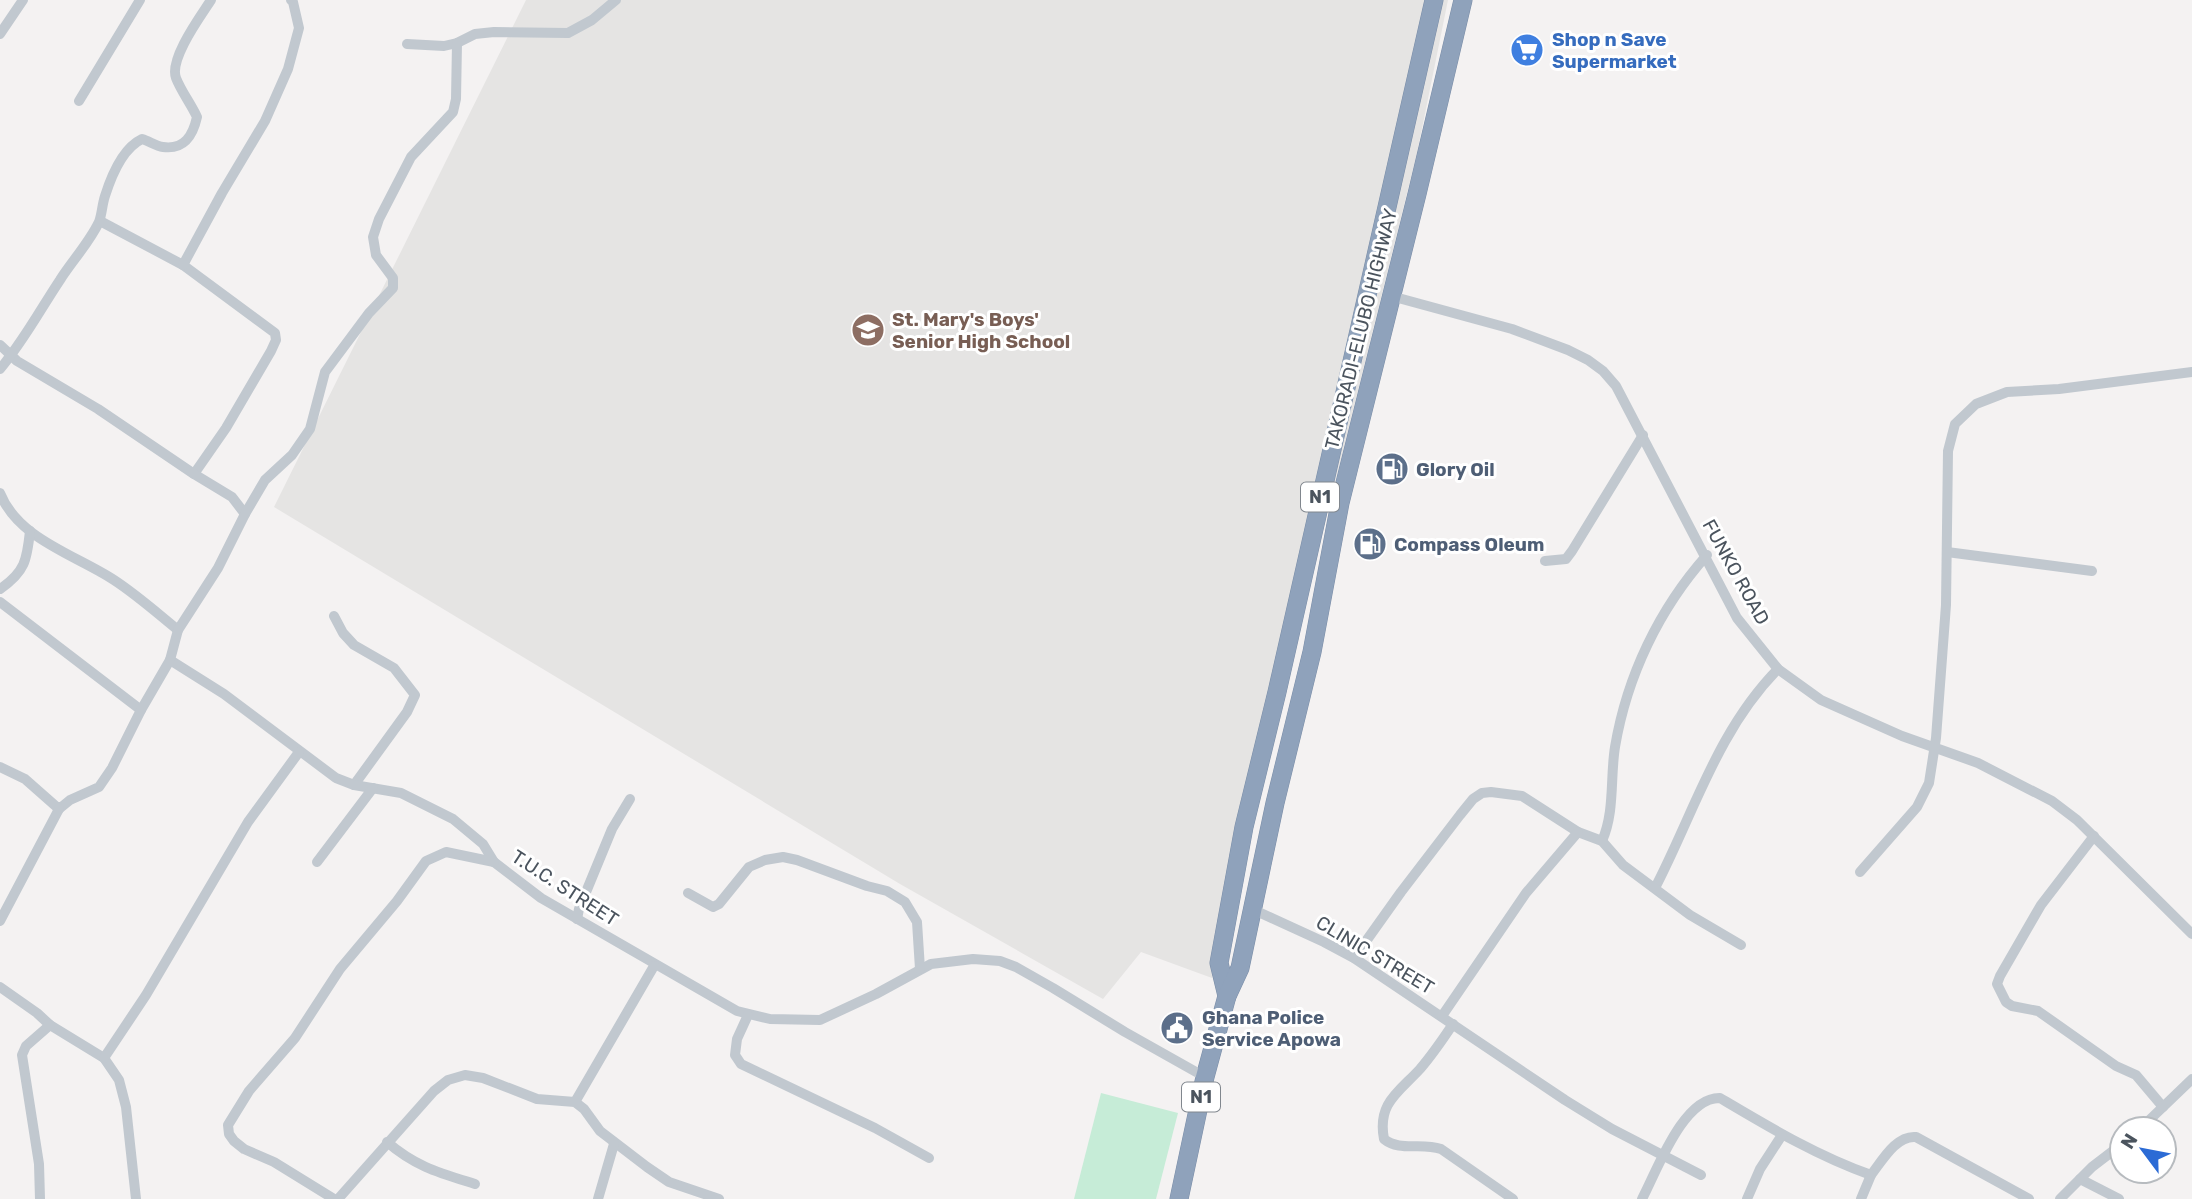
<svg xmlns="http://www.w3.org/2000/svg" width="2192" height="1199" font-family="Rubik,sans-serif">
<rect width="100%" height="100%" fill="#f4f2f2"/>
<polygon fill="#e5e4e3" points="526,0 1448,0 1417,153 1212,978 1141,952 1103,999 900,884 274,507"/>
<polygon fill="#c6ecd7" points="1101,1093 1178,1113 1156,1199 1074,1199"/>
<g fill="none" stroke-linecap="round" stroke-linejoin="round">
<defs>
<g id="highway">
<polyline points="1227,996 1219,963 1244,827 1277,692 1434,0"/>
<polyline points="1179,1199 1205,1077 1227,996 1240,968 1275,803 1312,652 1340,503 1417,194 1463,0"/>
</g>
</defs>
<use href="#highway" stroke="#7a8da7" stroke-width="19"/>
<g stroke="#c1c8cf" stroke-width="10">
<polyline points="0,34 23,0"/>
<polyline points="407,44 444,46 457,43 475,34 494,32 568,33 592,20 616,0"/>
<polyline points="79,101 140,0"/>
<polyline points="100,221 183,265 275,333 276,340 271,351 226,428 194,474"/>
<polyline points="183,265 222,193 265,121 288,69 299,28 293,2 291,0"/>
<polyline points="1391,296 1512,329 1568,350 1588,360 1603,371 1616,386 1737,618 1778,669 1821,700 1902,736 1978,763 2052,801 2077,820 2192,934"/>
<polyline points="0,345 17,361 98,409 194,474 232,497 245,514"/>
<path d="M0,369C23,342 40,310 60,280C72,261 89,243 99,222C102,214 102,205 105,196C111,177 123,148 142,139C149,141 156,146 163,147C185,150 193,135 197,117C191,104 181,91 176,78C169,59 200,17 211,0"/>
<path d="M0,493C18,539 76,555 114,580C137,595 157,613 178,630"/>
<polyline points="1947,552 2092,571"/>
<polyline points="1545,561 1566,559 1572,551 1643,435"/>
<path d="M0,589C25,572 27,560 30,531"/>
<polyline points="0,602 141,710"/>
<polyline points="334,616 343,633 354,645 394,668 415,695 407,712 354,785"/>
<polyline points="170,660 224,694 336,778 354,785 401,793 453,819 483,844 494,862 541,898 737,1011 770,1019 820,1020 876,994 931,964 973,959 1000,961 1016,967 1053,988 1125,1032 1205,1077"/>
<polyline points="0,767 25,779 59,809 70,800 99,787 112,768 141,710 170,660 178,630 218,568 245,514 265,480 292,455 310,429 325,372 369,313 393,288 393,278 376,255 373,237 379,219 411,157 453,112 456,99 457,43"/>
<polyline points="2094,836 2041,905 2000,976 1997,984 2006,1002 2012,1006 2038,1011 2116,1066 2136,1075 2163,1107"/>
<path d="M1602,841C1615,812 1610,778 1615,747C1627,676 1659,609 1707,555"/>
<polyline points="317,862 373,788"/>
<polyline points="1860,872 1917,807 1929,783 1936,738 1946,605 1948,451 1955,424 1976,404 2007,392 2059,389 2192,372"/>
<path d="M1655,888C1694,813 1717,731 1778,669"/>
<polyline points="688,893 713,907 719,904 749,867 765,860 783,857 797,860 867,886 887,891 905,902 917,922 920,969"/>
<polyline points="1252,909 1324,942 1354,958 1565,1100 1612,1129 1701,1175"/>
<polyline points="577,919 579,909 612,829 630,799"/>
<polyline points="0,921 59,809"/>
<polyline points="1354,958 1401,892 1460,815 1473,799 1482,793 1491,792 1522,796 1578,832 1602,841 1623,865 1690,915 1741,945"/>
<polyline points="0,987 37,1013 50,1025 104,1058 119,1080 126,1107 136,1199"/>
<polyline points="748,1015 737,1039 735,1055 741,1064 875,1128 929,1158"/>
<polyline points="1442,1016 1526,893 1578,832"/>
<path d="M1453,1024C1443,1039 1432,1055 1420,1069C1399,1092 1377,1103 1384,1139C1400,1152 1421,1142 1441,1149L1513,1199"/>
<polyline points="104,1058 146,995 248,822 299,752"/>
<polyline points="575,1102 654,966"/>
<polyline points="2140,1129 2192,1079"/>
<path d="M387,1142C416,1167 440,1173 475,1184"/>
<polyline points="2080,1179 2119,1199"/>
<polyline points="40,1199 39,1164 22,1055 26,1046 50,1025"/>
<polyline points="334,1199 274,1162 244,1149 234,1141 229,1134 228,1125 249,1091 295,1038 340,969 397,901 426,861 446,852 494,862"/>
<polyline points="338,1199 434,1091 448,1080 465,1075 483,1078 537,1099 575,1102 584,1109 600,1131 647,1167 669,1182 719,1199"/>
<polyline points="598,1199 614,1144"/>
<path d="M1642,1199C1657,1171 1683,1097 1720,1098C1769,1127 1817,1156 1871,1175C1882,1161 1896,1135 1916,1137L2029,1199"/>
<polyline points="1747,1199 1760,1169 1782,1135"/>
<polyline points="1861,1199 1871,1175"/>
<polyline points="2060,1199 2092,1167 2122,1144"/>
</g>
<use href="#highway" stroke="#8fa2bb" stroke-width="18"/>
</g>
<defs>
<symbol id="supermarket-disc" viewBox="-11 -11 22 22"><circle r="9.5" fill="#3f7fe0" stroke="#fff"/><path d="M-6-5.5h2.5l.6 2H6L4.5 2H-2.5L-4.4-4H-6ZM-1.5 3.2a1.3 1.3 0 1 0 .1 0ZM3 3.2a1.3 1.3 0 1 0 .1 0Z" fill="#fff"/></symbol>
<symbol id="school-disc" viewBox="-11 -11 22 22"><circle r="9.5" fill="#8d6e63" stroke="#fff"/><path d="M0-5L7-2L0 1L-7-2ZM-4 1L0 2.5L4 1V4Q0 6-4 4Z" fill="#fff"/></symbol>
<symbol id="fuel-disc" viewBox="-11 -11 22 22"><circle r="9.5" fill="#5c6f8a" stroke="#fff"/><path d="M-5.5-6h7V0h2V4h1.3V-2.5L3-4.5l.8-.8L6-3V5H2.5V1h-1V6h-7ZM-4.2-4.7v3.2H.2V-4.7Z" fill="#fff"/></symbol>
<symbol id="civic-disc" viewBox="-11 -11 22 22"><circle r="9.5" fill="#5c6f8a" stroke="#fff"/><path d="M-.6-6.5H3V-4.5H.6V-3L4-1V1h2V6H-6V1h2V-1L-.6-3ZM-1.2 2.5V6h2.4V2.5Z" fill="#fff"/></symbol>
</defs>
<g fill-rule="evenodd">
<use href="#supermarket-disc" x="1508" y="31" width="38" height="38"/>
<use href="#school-disc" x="849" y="311" width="38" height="38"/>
<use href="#fuel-disc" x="1373" y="450" width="38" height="38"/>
<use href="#fuel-disc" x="1351" y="525" width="38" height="38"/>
<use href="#civic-disc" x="1158" y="1009" width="38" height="38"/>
</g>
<g text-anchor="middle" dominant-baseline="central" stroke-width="6" stroke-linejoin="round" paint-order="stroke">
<g fill="#fff" stroke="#81878e" stroke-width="2">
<rect x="1301" y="482.5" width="38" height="29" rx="5"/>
<rect x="1182" y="1082.5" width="38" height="29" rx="5"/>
</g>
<g font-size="18" font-weight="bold" fill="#4b545e">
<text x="1320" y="497">N1</text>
<text x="1201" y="1097">N1</text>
</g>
<g font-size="19" font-weight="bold" fill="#366cbe" stroke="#fff" text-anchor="start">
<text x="1552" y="39">Shop n Save<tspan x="1552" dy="22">Supermarket</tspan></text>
</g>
<g font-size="19" font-weight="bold" fill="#785e54" stroke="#fff" text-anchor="start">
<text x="892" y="319">St. Mary's Boys'<tspan x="892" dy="22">Senior High School</tspan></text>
</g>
<g font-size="19" fill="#4b545e" stroke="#fff">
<text transform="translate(1361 329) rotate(-76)">TAKORADI-ELUBO HIGHWAY</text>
<text transform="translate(1736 572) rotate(61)">FUNKO ROAD</text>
<text transform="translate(565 888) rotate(33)">T.U.C. STREET</text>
<text transform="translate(1375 955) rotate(31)">CLINIC STREET</text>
</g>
<g font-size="19" font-weight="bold" fill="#4e5e75" stroke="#fff" text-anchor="start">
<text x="1416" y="469">Glory Oil</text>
<text x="1394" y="544">Compass Oleum</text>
<text x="1202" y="1017">Ghana Police<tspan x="1202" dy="22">Service Apowa</tspan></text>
</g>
</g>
<g transform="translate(2143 1150) rotate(302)"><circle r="33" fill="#ffffff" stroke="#b7bbbf" stroke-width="2"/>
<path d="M0-5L12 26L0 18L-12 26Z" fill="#2c6bd5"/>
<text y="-10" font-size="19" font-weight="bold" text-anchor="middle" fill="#4b545e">N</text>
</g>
</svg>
